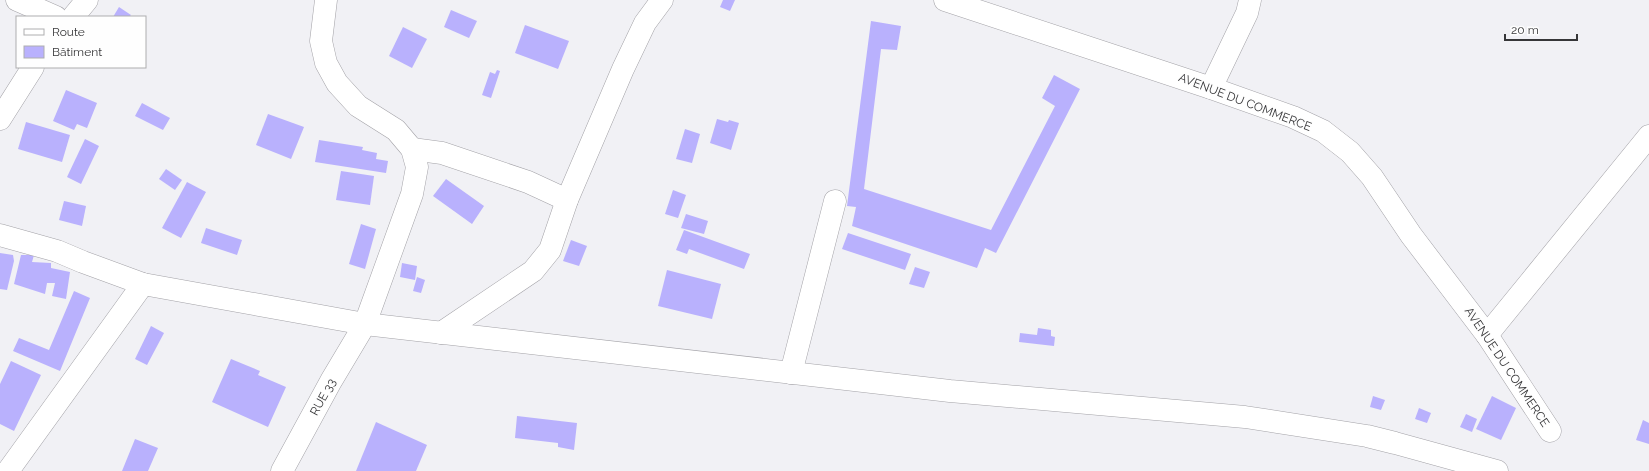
<svg xmlns="http://www.w3.org/2000/svg" width="1649" height="471" font-family="Raleway,sans-serif">
<rect width="100%" height="100%" fill="#f1f1f5"/>
<g fill="#b9b1fd">
<polygon points="723,0 735,0 730,11 720,7"/>
<polygon points="119,7 131,15 129,17 113,17"/>
<polygon points="451,10 477,21 469,38 444,27"/>
<polygon points="871,21 901,26 897,50 881,49 864,189 991,230 1055,106 1042,98 1054,75 1080,89 996,253 985,248 977,268 852,226 856,207 847,206"/>
<polygon points="525,25 569,41 558,69 515,53"/>
<polygon points="403,27 427,39 412,68 389,56"/>
<polygon points="497,70 500,71 491,98 482,95 490,72 495,74"/>
<polygon points="66,90 97,103 87,128 77,124 74,130 53,121"/>
<polygon points="142,103 170,118 163,130 135,116"/>
<polygon points="268,114 304,127 291,159 256,145"/>
<polygon points="717,119 728,122 729,120 739,123 731,150 710,143"/>
<polygon points="26,122 70,135 62,162 18,149"/>
<polygon points="685,129 700,134 692,163 676,159"/>
<polygon points="85,139 99,146 81,184 67,177"/>
<polygon points="319,140 363,147 362,150 377,153 376,159 388,161 386,173 315,162"/>
<polygon points="166,169 182,180 175,190 159,179"/>
<polygon points="341,171 374,176 370,205 336,200"/>
<polygon points="446,179 484,206 472,224 433,196"/>
<polygon points="187,182 206,192 181,238 162,228"/>
<polygon points="673,190 686,195 678,218 665,214"/>
<polygon points="64,201 86,206 82,226 59,220"/>
<polygon points="686,214 708,221 704,234 681,228"/>
<polygon points="361,224 376,229 365,269 349,264"/>
<polygon points="206,228 242,240 237,255 201,243"/>
<polygon points="684,230 750,254 744,269 689,249 687,254 676,250"/>
<polygon points="848,233 911,254 905,270 842,249"/>
<polygon points="571,240 587,246 579,266 563,261"/>
<polygon points="0,253 13,255 14,261 7,290 0,289"/>
<polygon points="21,255 34,255 32,262 51,263 51,268 70,272 66,299 52,296 55,283 47,283 45,294 14,284"/>
<polygon points="402,263 417,266 415,280 400,277"/>
<polygon points="915,267 930,272 924,288 909,284"/>
<polygon points="667,270 721,284 712,319 658,306"/>
<polygon points="417,277 425,280 421,293 413,291"/>
<polygon points="74,291 90,298 60,371 13,351 19,338 49,350"/>
<polygon points="151,326 164,333 147,365 135,359"/>
<polygon points="1038,328 1051,330 1051,336 1055,337 1054,346 1019,342 1020,333 1037,335"/>
<polygon points="231,359 260,371 258,375 286,387 268,427 212,402"/>
<polygon points="11,361 41,375 14,431 0,424 0,384"/>
<polygon points="1373,396 1385,400 1381,410 1370,407"/>
<polygon points="1492,396 1516,408 1501,440 1476,429"/>
<polygon points="1419,408 1431,413 1427,423 1415,419"/>
<polygon points="1466,414 1477,419 1472,432 1460,427"/>
<polygon points="517,416 577,423 574,450 558,447 558,443 515,438"/>
<polygon points="1643,420 1649,423 1649,444 1636,440"/>
<polygon points="376,422 427,445 416,471 356,471"/>
<polygon points="135,439 158,448 148,471 122,471"/>
</g>
<g fill="none" stroke-linecap="round" stroke-linejoin="round">
<defs>
<g id="street">
<polyline points="17,0 56,17"/>
<polyline points="945,0 1211,88 1293,117 1323,131 1350,152 1372,177 1411,235 1487,335 1550,431"/>
<polyline points="73,17 87,0"/>
<polyline points="1211,88 1247,13 1250,0"/>
<polyline points="0,119 33,67"/>
<polyline points="412,149 442,153 528,182 567,200"/>
<polyline points="0,235 57,251 83,262 143,284"/>
<polyline points="441,333 533,271 550,250 567,200 623,69 645,23 662,0"/>
<polyline points="1487,335 1649,136"/>
<polyline points="791,373 835,201"/>
<polyline points="8,471 143,284 365,324 950,391 1245,417 1367,436 1395,443 1497,471"/>
<polyline points="282,471 331,381 365,324 412,194 417,167 412,149 396,130 358,106 337,83 326,63 321,41 326,0"/>
</g>
</defs>
<use href="#street" stroke="#a3a2a7" stroke-width="23"/>
<use href="#street" stroke="#fff" stroke-width="22"/>
</g>
<g text-anchor="middle" dominant-baseline="central" stroke-width="3" stroke-linejoin="round" paint-order="stroke">
<g font-size="12" fill="#363638" stroke="#fefefe">
<text transform="translate(1245 102) rotate(21)">AVENUE DU COMMERCE</text>
<text transform="translate(1507 367) rotate(56)">AVENUE DU COMMERCE</text>
<text transform="translate(323 397) rotate(-61)">RUE 33</text>
</g>
</g>
<rect x="16" y="16" width="130" height="52" fill="#fefefe" stroke="#aeaeaf"/>
<rect x="24" y="29" width="20" height="6" fill="#ffffff" stroke="#aeaeaf"/>
<text x="52" y="36" font-size="12" fill="#363638">Route</text>
<rect x="24" y="46" width="20" height="12" fill="#b9b1fd" stroke="#aeaeaf"/>
<text x="52" y="56" font-size="12" fill="#363638">Bâtiment</text>
<path d="M1505 34v6h72v-6" fill="none" stroke="#363638" stroke-width="2"/>
<text x="1511" y="34" font-size="12" fill="#363638" stroke="#fefefe" stroke-width="3" paint-order="stroke">20 m</text>
</svg>
